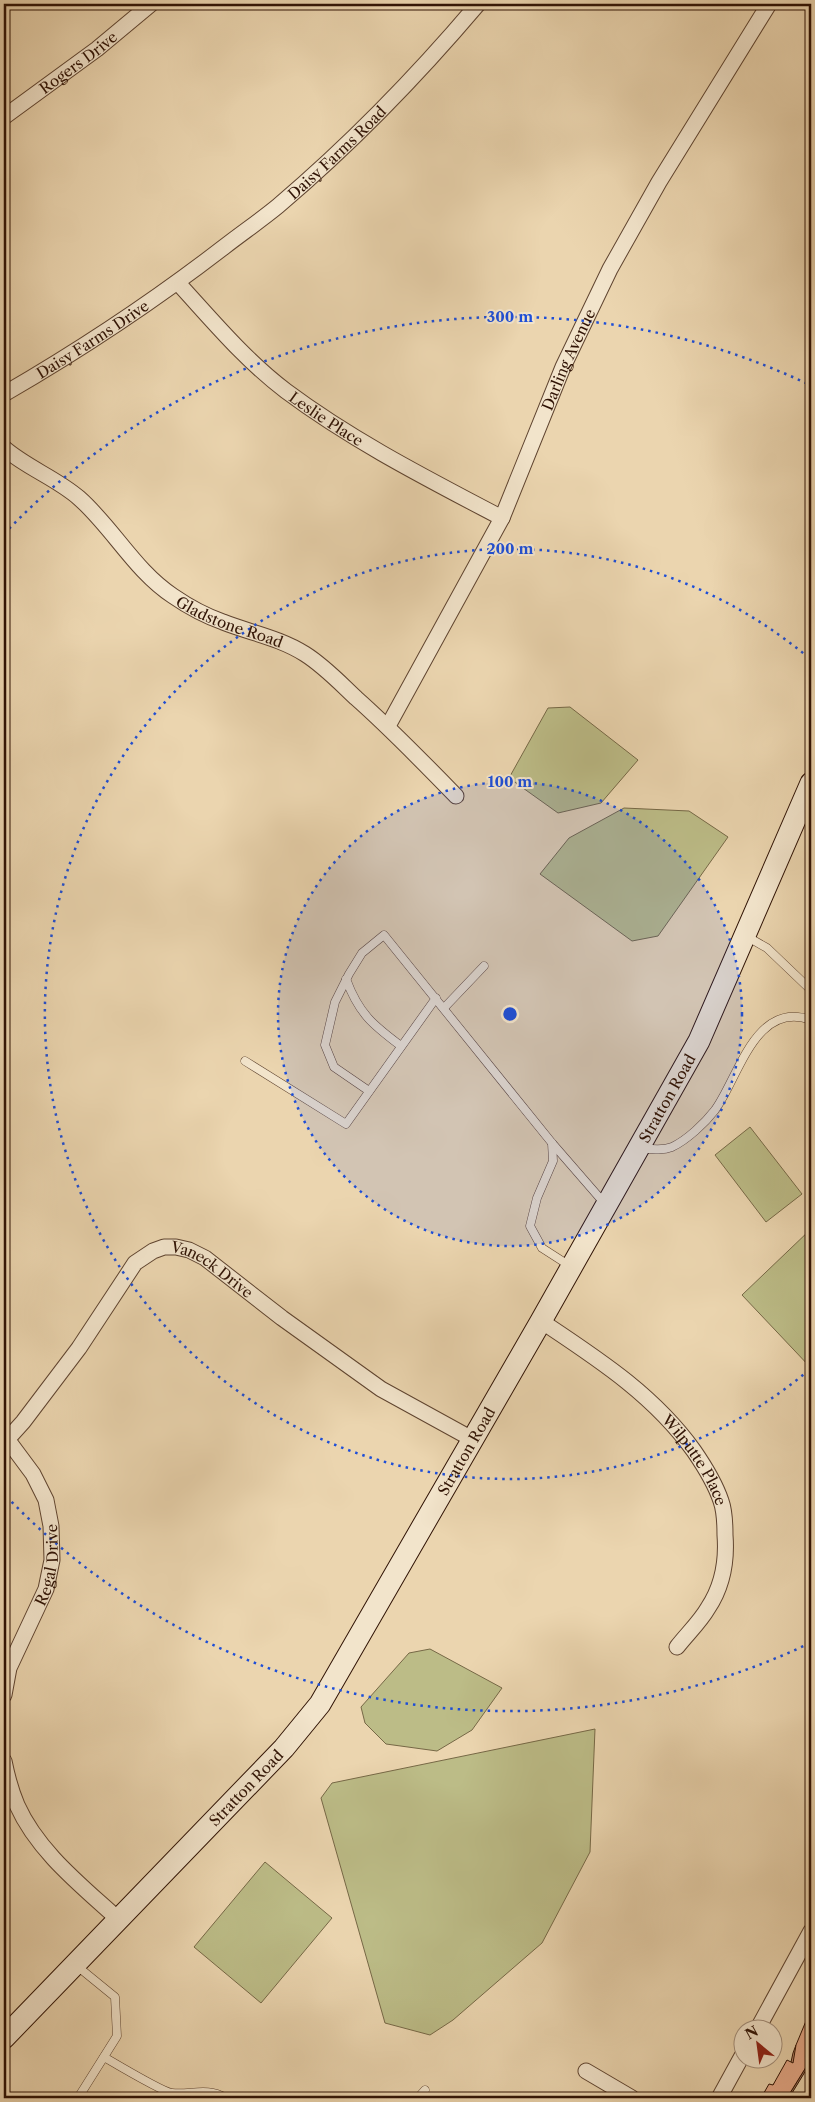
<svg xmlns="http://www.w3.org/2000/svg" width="815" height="2102" font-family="'Libre Caslon Text',serif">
<rect width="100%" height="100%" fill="#ebd5af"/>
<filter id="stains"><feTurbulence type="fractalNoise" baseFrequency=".004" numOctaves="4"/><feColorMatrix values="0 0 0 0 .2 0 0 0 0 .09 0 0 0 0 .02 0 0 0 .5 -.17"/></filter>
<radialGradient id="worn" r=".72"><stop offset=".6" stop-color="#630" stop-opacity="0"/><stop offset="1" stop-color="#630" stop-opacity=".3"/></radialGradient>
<g fill="#bcbc87" stroke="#766846">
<polygon points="570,707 638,760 601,803 558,813 509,778 548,708"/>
<polygon points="624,808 689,811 728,837 658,936 632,941 540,874 569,838"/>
<polygon points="750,1127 802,1194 766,1222 715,1155"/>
<polygon points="811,1229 811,1368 742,1295"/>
<polygon points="430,1649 502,1688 472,1730 437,1751 386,1744 365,1723 361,1707 409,1653"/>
<polygon points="595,1729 590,1852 542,1943 453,2020 430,2035 385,2023 321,1798 332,1783"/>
<polygon points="265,1862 332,1918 261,2003 194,1947"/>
</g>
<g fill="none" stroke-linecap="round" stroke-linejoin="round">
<defs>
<g id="lane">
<polyline points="746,936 767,948 811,990"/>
<path d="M346,979C359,1014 373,1025 401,1046"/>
<polyline points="444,1008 484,966"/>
<polyline points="245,1061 346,1124 436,998"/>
<polyline points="369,1091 334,1067 325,1045 335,1002 349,974 362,953 384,935 552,1143 605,1204"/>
<polyline points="552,1143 553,1161 537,1198 530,1226 542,1248 570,1266"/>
<path d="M641,1148C651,1149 662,1151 672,1147C687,1140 705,1123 715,1110C739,1077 755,1000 811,1020"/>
<polyline points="77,1966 115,1997 117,2036 78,2098"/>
<path d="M104,2057C116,2064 163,2092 172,2093C191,2095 207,2087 226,2098"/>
<polyline points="418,2098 425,2090"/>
</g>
<g id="street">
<path id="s1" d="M4,117L97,49L151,4"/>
<path id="s2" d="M178,283C212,320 245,360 286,391C353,441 428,479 502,518"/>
<path id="s3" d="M4,394C80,350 154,301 224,247C242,233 261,220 278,206C351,144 417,76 478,4"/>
<path id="s4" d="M4,448C27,468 56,478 79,498C113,528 135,571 173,596C189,607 206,616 223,622C251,633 280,638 305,654C324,666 339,682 356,698C391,729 423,762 456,796"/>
<path id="s5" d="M388,726L502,518L563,367L610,269L659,182L769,4"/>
<path id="s6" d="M541,1321C598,1359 654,1395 694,1451C705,1467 715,1483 721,1501C725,1512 725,1524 725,1535C727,1561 722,1587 708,1608C700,1622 687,1634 677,1647"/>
<path id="s7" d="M4,1443L23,1422L79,1348L135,1263L153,1251L164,1247H176L189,1250L205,1258L282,1318L381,1389L472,1439"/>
<path id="s8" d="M4,1695L9,1668L46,1589L52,1560L51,1526L46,1500L33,1474L7,1439"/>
<path d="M4,1761C7,1776 11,1791 17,1805C38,1852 82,1886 119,1920"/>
<polyline points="757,2030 811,1931"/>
<polyline points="586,2071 632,2098"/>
<polyline points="719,2098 742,2056"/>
</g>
<g id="secondary">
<path id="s9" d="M4,2038L284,1748L320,1704L541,1321L699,1041L811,783"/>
</g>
</defs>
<use href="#lane" stroke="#5f4430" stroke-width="9"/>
<use href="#street" stroke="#5f4430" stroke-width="17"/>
<use href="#secondary" stroke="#301305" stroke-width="23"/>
<use href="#lane" stroke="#f2e4cb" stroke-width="8"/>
<use href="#street" stroke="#f2e4cb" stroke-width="15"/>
<use href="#secondary" stroke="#f2e4cb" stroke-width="21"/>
</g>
<polygon fill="#c69276" stroke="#301305" points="796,2045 811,2062 773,2085 791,2062 793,2053"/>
<polygon fill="#a17760" stroke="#301305" points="811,2059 811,2062 789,2098 790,2093"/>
<g fill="#e6aa89" stroke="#301305">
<polygon points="811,2009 811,2059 790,2093 793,2095 790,2098 761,2098 769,2084 773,2085 787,2060 793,2063 796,2045"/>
<polygon points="183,2094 189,2098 179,2098"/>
</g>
<circle cx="510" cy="1014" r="232" fill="#1d4ed8" fill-opacity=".12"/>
<g fill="none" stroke="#1d4ed8" stroke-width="2.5" stroke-dasharray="2.5 5">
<circle cx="510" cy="1014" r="232"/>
<path d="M809 1370A465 465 0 1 1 809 658"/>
<path d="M810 1643A697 697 0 0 1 4 1494M4 534A697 697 0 0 1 810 385"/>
</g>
<g text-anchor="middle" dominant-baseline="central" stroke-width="4" stroke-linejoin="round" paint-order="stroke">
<g font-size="15" fill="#301305" stroke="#f2e4cb">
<text stroke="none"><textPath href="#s1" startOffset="92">Rogers Drive</textPath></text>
<text stroke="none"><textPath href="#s3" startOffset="412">Daisy Farms Road</textPath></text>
<text stroke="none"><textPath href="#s3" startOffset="104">Daisy Farms Drive</textPath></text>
<text stroke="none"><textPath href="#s5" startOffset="409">Darling Avenue</textPath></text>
<text stroke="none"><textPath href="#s2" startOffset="202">Leslie Place</textPath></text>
<text stroke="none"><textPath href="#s4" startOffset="289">Gladstone Road</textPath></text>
<text stroke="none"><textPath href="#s9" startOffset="1158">Stratton Road</textPath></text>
<text stroke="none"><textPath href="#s7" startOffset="311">Vaneck Drive</textPath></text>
<text stroke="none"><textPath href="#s9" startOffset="752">Stratton Road</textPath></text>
<text stroke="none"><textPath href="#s6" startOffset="210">Wilputte Place</textPath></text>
<text stroke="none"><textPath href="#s8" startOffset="139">Regal Drive</textPath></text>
<text stroke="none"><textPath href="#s9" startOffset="348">Stratton Road</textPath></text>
</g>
</g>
<circle cx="510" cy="1014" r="8" fill="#1d4ed8" stroke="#f2e4cb" stroke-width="2.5"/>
<g font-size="15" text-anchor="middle" font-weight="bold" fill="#1d4ed8" stroke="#f2e4cb" stroke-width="4" stroke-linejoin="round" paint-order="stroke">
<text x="510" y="322">300 m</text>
<text x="510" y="554">200 m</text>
<text x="510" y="787">100 m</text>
</g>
<rect width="815" height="2102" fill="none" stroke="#ebd5af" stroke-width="20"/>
<rect x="5" y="5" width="805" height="2092" fill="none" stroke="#301305" stroke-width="2.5"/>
<rect x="10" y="10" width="795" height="2082" fill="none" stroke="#301305"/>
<g transform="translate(758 2044) rotate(331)"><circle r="24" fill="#f2e4cb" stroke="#a4907c"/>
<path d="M0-4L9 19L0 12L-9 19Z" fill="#8f2418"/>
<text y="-8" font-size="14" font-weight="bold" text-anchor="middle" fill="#301305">N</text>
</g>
<rect width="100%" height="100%" filter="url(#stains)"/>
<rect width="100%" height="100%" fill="url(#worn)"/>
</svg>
